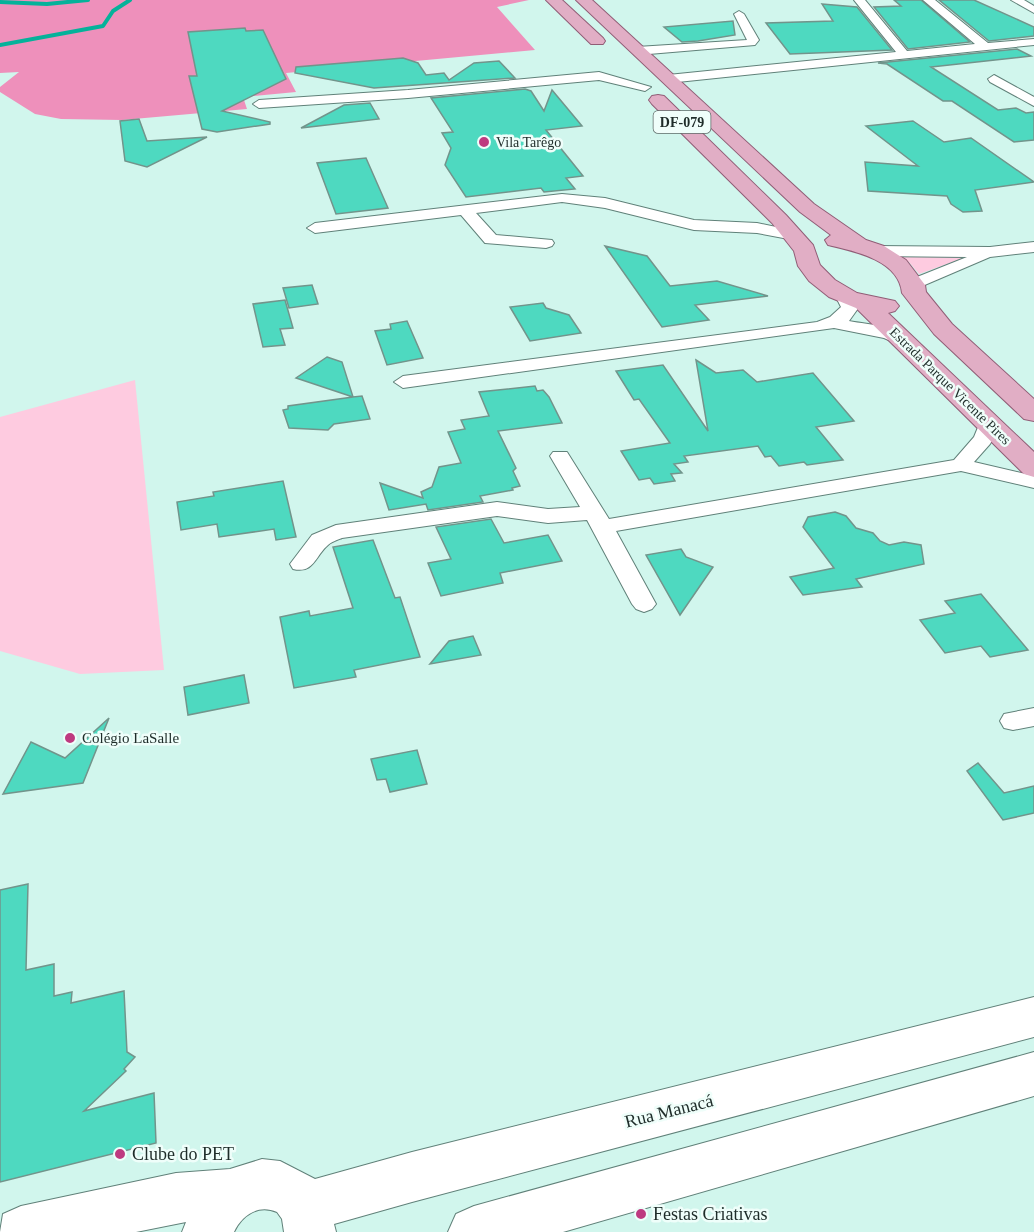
<svg xmlns="http://www.w3.org/2000/svg" width="1034" height="1232" font-family="Georgia,serif">
<rect width="100%" height="100%" fill="#d1f6ed"/>
<g fill="#fecbe0">
<polygon points="893,252 978,253 919,274 909,262"/>
<polygon points="135,380 164,670 80,674 0,651 0,417"/>
</g>
<polygon fill="#ee90bb" points="0,0 529,0 497,7 535,50 286,73 296,92 243,97 247,109 122,120 61,119 35,114 0,92 0,87 19,72 0,73"/>
<g fill="none" stroke-linecap="round" stroke-linejoin="round">
<g stroke="#05b29a" stroke-width="4">
<polyline points="0,2 47,4 88,0"/>
<polyline points="0,45 103,26 113,11 130,0"/>
</g>
</g>
<g fill="#4ed9c0" stroke="#72948b" stroke-width="1.5">
<polygon points="894,0 921,0 970,42 908,49 874,7 901,6"/>
<polygon points="939,0 974,0 1034,27 1034,36 989,41"/>
<polygon points="822,4 857,7 892,50 790,54 766,23 833,21"/>
<polygon points="733,21 735,35 698,41 682,42 664,27"/>
<polygon points="245,28 246,31 263,30 286,79 222,111 270,122 270,124 217,132 202,129 189,76 197,76 188,32"/>
<polygon points="1017,49 1031,56 931,67 998,110 1016,108 1026,113 1034,112 1034,140 1014,142 952,101 943,101 887,64 878,63"/>
<polygon points="403,58 418,63 426,75 444,73 449,80 474,63 499,61 515,78 374,88 295,73 296,67"/>
<polygon points="525,89 531,91 544,111 552,90 582,126 546,130 583,176 566,178 575,189 544,192 541,188 466,197 445,165 451,148 442,133 453,132 431,98"/>
<polygon points="370,103 379,119 301,128 344,105"/>
<polygon points="139,119 147,141 207,137 147,167 125,161 120,121"/>
<polygon points="913,121 944,142 971,138 1034,182 975,190 982,211 963,212 951,204 947,196 868,191 865,162 918,166 866,126"/>
<polygon points="366,158 388,208 336,214 317,163"/>
<polygon points="605,246 647,256 670,286 717,281 768,296 695,305 709,320 662,327"/>
<polygon points="312,285 318,304 289,308 283,288"/>
<polygon points="285,300 293,328 280,329 285,345 263,347 253,304"/>
<polygon points="543,303 546,308 569,315 581,333 530,341 510,307"/>
<polygon points="407,321 423,358 387,365 375,331 391,329 390,324"/>
<polygon points="327,357 342,362 353,397 362,396 370,419 334,424 328,430 289,428 283,410 288,409 288,406 353,397 296,378"/>
<polygon points="696,360 716,373 743,370 757,382 813,373 854,421 816,427 843,460 807,465 804,462 779,466 771,456 765,457 758,446 684,456 688,462 674,464 682,473 671,474 675,481 654,484 650,478 639,480 621,451 670,443 639,399 634,400 616,371 663,365 708,431"/>
<polygon points="535,386 537,391 543,390 549,397 562,423 498,431 516,468 513,471 520,486 512,488 513,490 480,496 483,502 428,510 426,504 389,510 380,483 423,498 421,492 432,487 439,467 461,463 448,432 465,429 461,420 489,416 479,392"/>
<polygon points="283,481 296,537 276,540 274,529 219,537 217,524 181,530 177,502 214,496 213,492"/>
<polygon points="835,512 846,516 856,528 873,533 880,541 889,545 904,542 921,545 924,564 856,579 862,587 803,595 790,577 834,568 803,527 808,517"/>
<polygon points="491,519 504,543 548,535 562,561 500,573 503,583 441,596 428,563 451,559 436,527"/>
<polygon points="373,540 395,598 400,597 420,657 354,670 356,677 294,688 280,617 309,611 310,616 353,608 333,547"/>
<polygon points="681,549 686,557 713,567 680,615 646,555"/>
<polygon points="981,594 1028,650 990,657 981,646 945,653 920,620 955,613 945,601"/>
<polygon points="473,636 481,655 430,664 449,641"/>
<polygon points="244,675 249,703 188,715 184,687"/>
<polygon points="109,718 83,783 3,794 31,742 65,758"/>
<polygon points="417,750 427,784 390,792 386,779 377,780 371,759"/>
<polygon points="978,763 1004,793 1034,786 1034,813 1003,820 967,771"/>
<polygon points="28,884 26,970 54,964 54,996 72,992 71,1003 124,991 127,1052 135,1057 124,1069 126,1071 84,1111 154,1093 156,1143 0,1182 0,890"/>
</g>
<g fill="none" stroke-linecap="round" stroke-linejoin="round">
<defs>
<g id="street">
<polygon points="854,0 865,0 907,51 975,44 923,0 935,0 988,43 1034,39 1034,45 668,83 662,79 668,75 896,52"/>
<polygon points="1011,0 1024,0 1034,6 1034,13"/>
<polygon points="739,11 744,14 759,40 755,45 637,55 631,51 637,47 747,40 734,14"/>
<polygon points="599,72 651,87 645,91 599,80 408,98 259,108 253,104 259,100 408,90"/>
<polygon points="994,75 1034,97 1034,106 990,82 988,79"/>
<polygon points="562,194 605,198 694,220 757,223 800,232 802,235 794,240 757,233 694,230 605,208 562,202 476,213 496,235 552,240 554,243 552,246 546,248 485,243 461,215 315,233 307,228 315,223"/>
<polygon points="1034,242 1034,252 990,257 913,290 905,285 907,281 967,257 876,256 868,251 876,246 990,247"/>
<path d="M844,290L850,291L859,307L849,321C869,325 905,326 918,344L915,348L909,349L884,338L834,328L403,388L394,382L403,376L817,322L830,317L841,307L835,295Z"/>
<path d="M988,418L995,420L998,430L990,444L974,462L1034,476V488L961,471L616,531L656,604L652,609L644,612L636,609L632,604L587,520L548,523L497,516L342,538C337,540 331,542 328,545C315,556 314,574 293,569L290,564L312,535L336,525L497,502L548,509L580,507L550,456L553,452H567L609,519L954,460L974,437L981,420Z"/>
<polygon points="1034,708 1034,726 1013,730 1004,728 1000,721 1004,714"/>
</g>
<g id="secondary">
<path d="M1034,997V1037L412,1202L334,1224L336,1232H284L282,1219L277,1212C258,1204 242,1215 234,1232H182L186,1222L136,1232H0L3,1214L21,1206L176,1173L230,1169L262,1159L280,1161L315,1179L412,1152Z"/>
<polygon points="1034,1052 1034,1096 563,1232 448,1232 456,1214 474,1206"/>
</g>
<g id="primary">
<polygon points="546,0 562,0 603,38 605,41 603,44 591,44"/>
<path d="M576,0H592L814,204L866,240L884,246L906,260L925,285L926,292L952,324L1034,399V421L1024,419L934,334L902,293C899,260 854,251 828,245L825,240L831,235L800,212Z"/>
<polygon points="658,95 664,96 786,215 813,245 820,265 835,280 857,293 895,301 899,306 895,311 888,313 1034,452 1034,477 1024,474 856,308 829,297 809,281 798,266 794,251 772,223 652,104 649,100 652,96"/>
</g>
</defs>
<use href="#street" stroke="#608179" stroke-width="2"/>
<use href="#secondary" stroke="#608179" stroke-width="2"/>
<use href="#primary" stroke="#905d76" stroke-width="2"/>
<use href="#street" fill="#fff" fill-rule="evenodd"/>
<use href="#secondary" fill="#fff" fill-rule="evenodd"/>
<use href="#primary" fill="#e1aec5" fill-rule="evenodd"/>
</g>
<g fill="#be3a80" stroke="#effefa" stroke-width="2">
<circle cx="484" cy="142" r="6"/>
<circle cx="70" cy="738" r="6"/>
<circle cx="120" cy="1154" r="6"/>
<circle cx="641" cy="1214" r="6"/>
</g>
<g text-anchor="middle" dominant-baseline="central" stroke-width="5" stroke-linejoin="round" paint-order="stroke">
<rect fill="#effefa" stroke="#5d6b68" stroke-width="1.5" x="653.5" y="111" width="57" height="22" rx="4.5"/>
<g font-size="14" font-weight="bold" fill="#1e2c29">
<text x="682" y="122">DF-079</text>
</g>
<g font-size="14" fill="#1e2c29" stroke="#effefa" text-anchor="start">
<text x="496" y="142">Vila Tarêgo</text>
</g>
<g font-size="14" fill="#1e2c29" stroke="#effefa">
<text transform="translate(950 386) rotate(44)">Estrada Parque Vicente Pires</text>
</g>
<g font-size="15" fill="#1e2c29" stroke="#effefa" text-anchor="start">
<text x="82" y="738">Colégio LaSalle</text>
</g>
<g font-size="18" fill="#1e2c29" stroke="#effefa">
<text transform="translate(669 1111) rotate(-14)">Rua Manacá</text>
</g>
<g font-size="18" fill="#1e2c29" stroke="#effefa" text-anchor="start">
<text x="132" y="1154">Clube do PET</text>
<text x="653" y="1214">Festas Criativas</text>
</g>
</g>
</svg>
